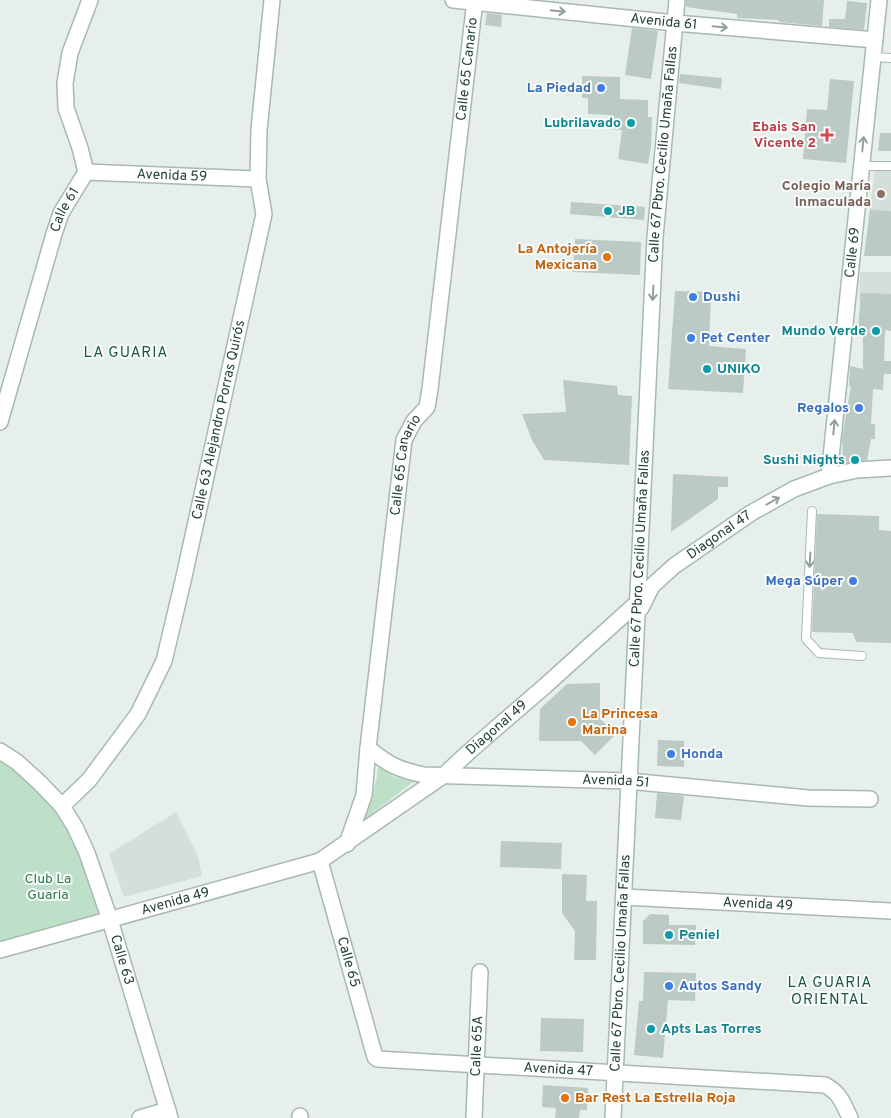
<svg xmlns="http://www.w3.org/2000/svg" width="891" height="1118" font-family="Overpass,sans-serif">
<rect width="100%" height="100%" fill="#e6efeb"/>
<g fill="#d4dfda">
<polygon points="891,168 891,220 868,221 875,169"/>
<polygon points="860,272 891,272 891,303 859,301"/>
<polygon points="176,812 198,856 202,876 124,897 109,854"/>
</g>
<g fill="#bfe0c8">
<polygon points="0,751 62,806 110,920 0,950"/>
<polygon points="378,766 394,777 413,782 365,819 377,777"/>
</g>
<g fill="#bbcac4">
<polygon points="686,0 824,0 822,26 779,22 779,20 737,18 737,14 686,7"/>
<polygon points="847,1 867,3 864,30 829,27 829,19 845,19"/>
<polygon points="487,13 502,15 501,27 485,25"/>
<polygon points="632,28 658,31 651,79 625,75"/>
<polygon points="680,74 722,78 721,89 679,83"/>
<polygon points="582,76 620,77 620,99 648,100 648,117 652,117 651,147 648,164 618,159 622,130 610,129 610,115 588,114 588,98 582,98"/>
<polygon points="830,79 854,81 846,163 803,159 807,109 827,110"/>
<polygon points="880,133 891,133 891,151 878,151"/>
<polygon points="571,202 645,207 644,220 570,214"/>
<polygon points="870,210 891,211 891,256 864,256"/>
<polygon points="575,239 641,242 640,275 573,272"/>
<polygon points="675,291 711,292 709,346 746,349 743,393 668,389"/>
<polygon points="861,293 891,294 891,331 885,330 884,361 891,361 891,374 884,374 883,390 873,389 871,424 875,424 875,439 871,439 867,460 843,464 842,438 851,386 849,386 850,366 863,369 863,329 858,329"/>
<polygon points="563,380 617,386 618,395 632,396 629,465 544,460 532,440 522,414 566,412"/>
<polygon points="673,474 728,477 728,487 718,487 718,499 671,532"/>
<polygon points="817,514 879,516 879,530 891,531 891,643 856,642 853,633 812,632"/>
<polygon points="600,683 600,719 616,734 595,755 581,741 539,741 540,709 567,684"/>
<polygon points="658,740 684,741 684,767 657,766"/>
<polygon points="657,793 684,796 681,820 655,818"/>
<polygon points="501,841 562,843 561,869 500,867"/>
<polygon points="562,874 587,875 586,901 597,901 596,960 574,960 575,931 562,913"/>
<polygon points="650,914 669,915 669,925 696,925 695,945 643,944 643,921"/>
<polygon points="644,972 696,973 695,1001 668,1000 663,1058 634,1055 639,1001 643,1001"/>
<polygon points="541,1018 584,1019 583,1052 540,1051"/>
<polygon points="543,1085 588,1088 587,1110 580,1110 579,1118 555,1118 556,1108 542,1107"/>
</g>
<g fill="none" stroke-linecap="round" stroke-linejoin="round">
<defs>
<g id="service">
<polyline points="873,57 891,58"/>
<polyline points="861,166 891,166"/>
<polyline points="812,511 806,639 819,653 862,656"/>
</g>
<g id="minor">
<path id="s1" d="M453,0L675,23L875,40"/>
<path id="s2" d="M86,172L258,179"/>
<path id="s3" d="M0,422L54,234L61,213L86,172L80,148L66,108L65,83L70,53L90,0"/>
<polyline points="829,476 857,470 891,468"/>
<path id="s4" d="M368,748C388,764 398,770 424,775L628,781L808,798L870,799"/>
<path id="s5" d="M0,751L17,762L40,783L62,806L75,827L87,853L110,920L170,1118"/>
<path id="s6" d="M62,806L89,780L138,714L164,661L183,581L264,214L258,179L259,130L272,0"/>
<path id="s7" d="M347,844L364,795L368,748L404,440L414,421L427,407L430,389L475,0"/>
<path id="s8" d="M320,861L375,1057L377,1059L825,1085C840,1093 843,1103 850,1118"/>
<path id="s9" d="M624,897L891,911"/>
<path id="s10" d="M0,950L320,861L444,775L472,749L545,686L638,602"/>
<polyline points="300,1116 300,1118"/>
<polyline points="140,1118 168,1110"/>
<path id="s11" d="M474,1118L480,972"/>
</g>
<g id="secondary">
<path id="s12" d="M641,608L652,586L674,566L751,513L794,489L829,476L879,0"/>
<path id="s13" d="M613,1118L655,237L677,0"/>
</g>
</defs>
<use href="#service" stroke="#a8b8b2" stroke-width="10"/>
<use href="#minor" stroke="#a8b8b2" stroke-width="18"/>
<use href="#secondary" stroke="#a4bbb3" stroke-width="18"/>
<use href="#service" stroke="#fff" stroke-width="8"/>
<use href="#minor" stroke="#fff" stroke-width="15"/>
<use href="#secondary" stroke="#fff" stroke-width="15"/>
</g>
<defs><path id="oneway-shaft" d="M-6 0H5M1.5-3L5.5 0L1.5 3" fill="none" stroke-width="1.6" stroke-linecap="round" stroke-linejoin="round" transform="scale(1.25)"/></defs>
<g stroke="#92a09c">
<use href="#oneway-shaft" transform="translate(558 11) rotate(6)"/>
<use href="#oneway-shaft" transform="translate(720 27) rotate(5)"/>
<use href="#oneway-shaft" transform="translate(863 144) rotate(-84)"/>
<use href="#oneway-shaft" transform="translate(653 293) rotate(93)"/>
<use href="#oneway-shaft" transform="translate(834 427) rotate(-84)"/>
<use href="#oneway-shaft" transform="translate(773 501) rotate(-29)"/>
<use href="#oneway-shaft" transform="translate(810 560) rotate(93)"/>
</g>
<g fill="#3f7fe0" stroke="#f7fbf9" stroke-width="2">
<circle cx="601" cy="88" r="5"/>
<circle cx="693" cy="297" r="5"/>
<circle cx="691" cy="338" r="5"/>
<circle cx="859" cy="408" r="5"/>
<circle cx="853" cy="581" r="5"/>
<circle cx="671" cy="754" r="5"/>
<circle cx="669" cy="986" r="5"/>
</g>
<g fill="#0f9aa8" stroke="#f7fbf9" stroke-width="2">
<circle cx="631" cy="123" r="5"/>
<circle cx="608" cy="211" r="5"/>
<circle cx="876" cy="331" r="5"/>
<circle cx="707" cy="369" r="5"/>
<circle cx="855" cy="460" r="5"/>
<circle cx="669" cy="935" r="5"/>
<circle cx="651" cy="1029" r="5"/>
</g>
<path fill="#e0444e" stroke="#f7fbf9" stroke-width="2" d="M824.5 127.5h5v5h5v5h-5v5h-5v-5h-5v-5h5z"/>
<circle fill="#8d6e63" stroke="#f7fbf9" stroke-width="2" cx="881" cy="194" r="5"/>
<g fill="#e8710a" stroke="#f7fbf9" stroke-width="2">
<circle cx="607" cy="257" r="5"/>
<circle cx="572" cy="722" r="5"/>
<circle cx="565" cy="1098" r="5"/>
</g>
<g text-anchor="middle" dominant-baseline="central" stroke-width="4" stroke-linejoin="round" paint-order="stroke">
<g font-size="14" fill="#24423a" stroke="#f7fbf9">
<text stroke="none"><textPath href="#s1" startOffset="212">Avenida 61</textPath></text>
<text stroke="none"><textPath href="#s7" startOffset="790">Calle 65 Canario</textPath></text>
<text stroke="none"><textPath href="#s13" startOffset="965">Calle 67 Pbro. Cecilio Umaña Fallas</textPath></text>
<text stroke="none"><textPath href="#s2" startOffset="86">Avenida 59</textPath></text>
<text stroke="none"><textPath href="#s3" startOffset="222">Calle 61</textPath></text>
<text stroke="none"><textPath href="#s12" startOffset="459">Calle 69</textPath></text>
<text stroke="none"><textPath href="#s6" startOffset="426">Calle 63 Alejandro Porras Quirós</textPath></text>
<text stroke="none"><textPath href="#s7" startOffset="385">Calle 65 Canario</textPath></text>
<text stroke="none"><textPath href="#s12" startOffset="109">Diagonal 47</textPath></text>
<text stroke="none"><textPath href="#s13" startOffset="560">Calle 67 Pbro. Cecilio Umaña Fallas</textPath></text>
<text stroke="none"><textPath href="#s10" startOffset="554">Diagonal 49</textPath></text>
<text stroke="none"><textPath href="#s4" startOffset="255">Avenida 51</textPath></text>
<text stroke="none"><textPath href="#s10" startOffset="182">Avenida 49</textPath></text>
<text stroke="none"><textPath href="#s9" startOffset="134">Avenida 49</textPath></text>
<text stroke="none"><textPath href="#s5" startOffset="249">Calle 63</textPath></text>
<text stroke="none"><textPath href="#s8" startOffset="105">Calle 65</textPath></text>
<text stroke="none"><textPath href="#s13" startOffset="155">Calle 67 Pbro. Cecilio Umaña Fallas</textPath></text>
<text stroke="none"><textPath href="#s11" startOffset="72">Calle 65A</textPath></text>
<text stroke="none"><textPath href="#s8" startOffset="388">Avenida 47</textPath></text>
</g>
<g font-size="14" font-weight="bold" fill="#366cbe" stroke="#f7fbf9" text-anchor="start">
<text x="591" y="88" text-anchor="end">La Piedad</text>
<text x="703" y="297">Dushi</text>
<text x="701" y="338">Pet Center</text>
<text x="849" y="408" text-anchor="end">Regalos</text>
<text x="843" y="581" text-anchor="end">Mega Súper</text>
<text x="681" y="754">Honda</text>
<text x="679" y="986">Autos Sandy</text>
</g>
<g font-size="14" font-weight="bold" fill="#0d838f" stroke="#f7fbf9" text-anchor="start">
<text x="621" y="123" text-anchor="end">Lubrilavado</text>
<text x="618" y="211">JB</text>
<text x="866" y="331" text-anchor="end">Mundo Verde</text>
<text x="717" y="369">UNIKO</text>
<text x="845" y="460" text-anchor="end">Sushi Nights</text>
<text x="679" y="935">Peniel</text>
<text x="661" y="1029">Apts Las Torres</text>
</g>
<g font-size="14" font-weight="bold" fill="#be3a42" stroke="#f7fbf9" text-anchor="end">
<text x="816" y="127">Ebais San<tspan x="816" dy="16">Vicente 2</tspan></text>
</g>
<g font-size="14" font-weight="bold" fill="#785e54" stroke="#f7fbf9" text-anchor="end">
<text x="871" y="186">Colegio María<tspan x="871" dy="16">Inmaculada</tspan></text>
</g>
<g font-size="14" font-weight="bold" fill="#c56008" stroke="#f7fbf9" text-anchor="start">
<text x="597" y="249" text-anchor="end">La Antojería<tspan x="597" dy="16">Mexicana</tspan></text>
<text x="582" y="714">La Princesa<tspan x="582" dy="16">Marina</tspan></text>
<text x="575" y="1098">Bar Rest La Estrella Roja</text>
</g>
<g font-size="14" fill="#2d7a4b" stroke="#f7fbf9">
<text x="48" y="879">Club La<tspan x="48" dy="16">Guaria</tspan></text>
</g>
<g font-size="15" letter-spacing="1" fill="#1f5548" stroke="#f7fbf9">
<text x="126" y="353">LA GUARIA</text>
<text x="830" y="983">LA GUARIA<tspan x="830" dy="17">ORIENTAL</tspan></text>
</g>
</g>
</svg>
